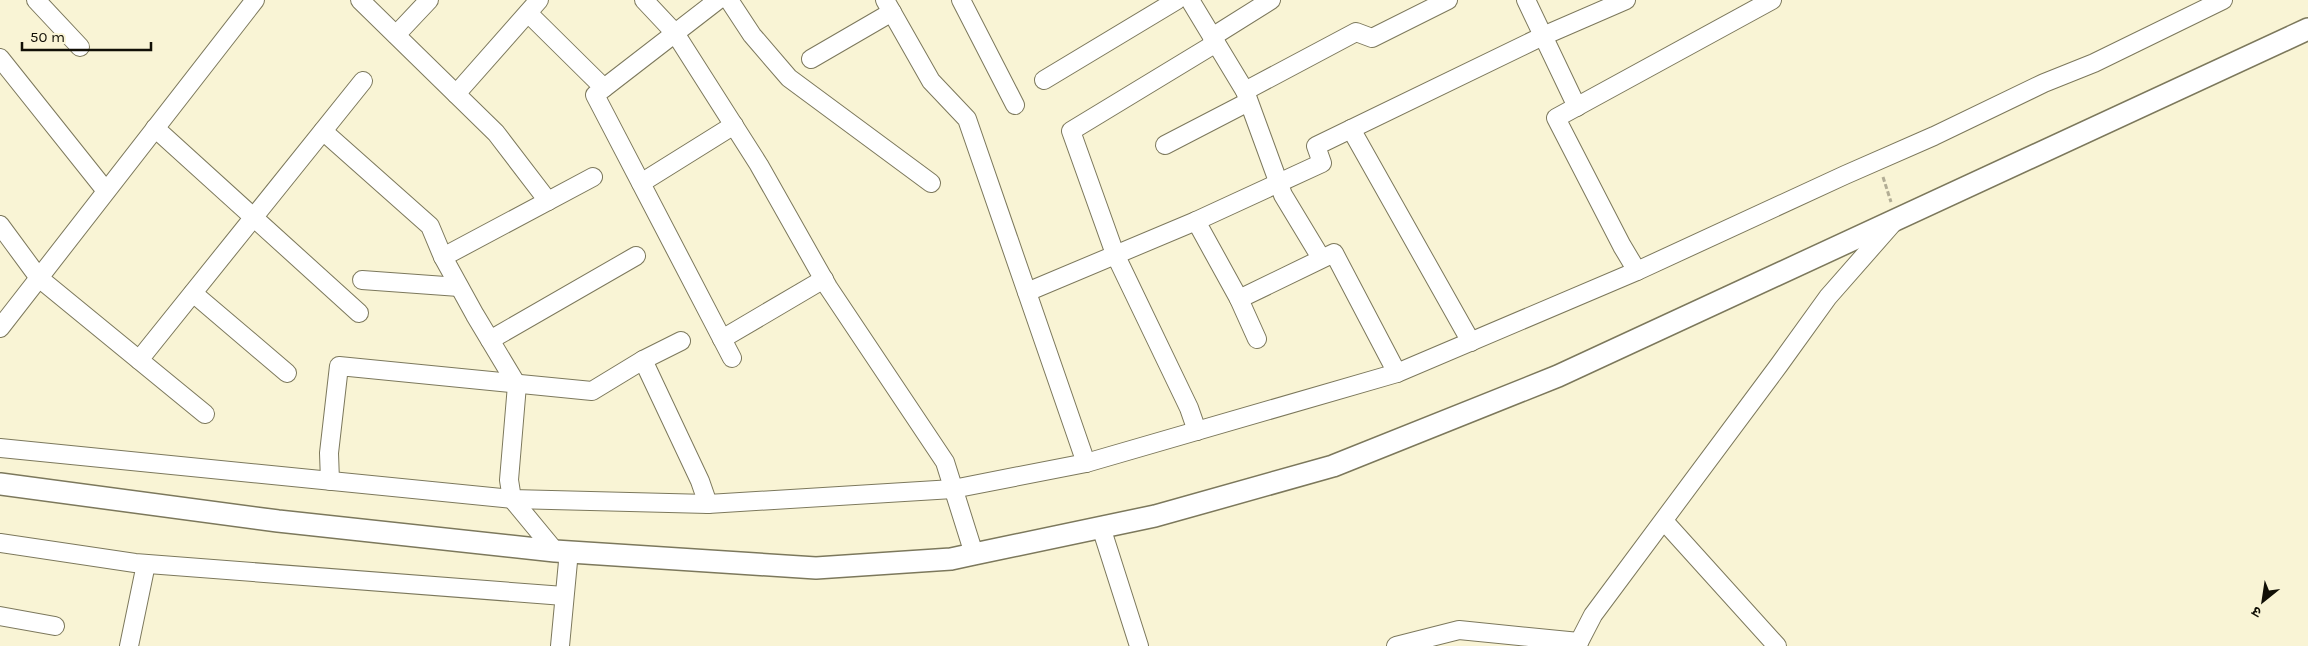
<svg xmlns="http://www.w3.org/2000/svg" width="2308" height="646" font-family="Karla,'Noto Sans Devanagari',sans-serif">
<rect width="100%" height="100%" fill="#f9f4d5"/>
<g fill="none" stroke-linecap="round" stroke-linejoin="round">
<defs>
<g id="minor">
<polyline points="36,0 80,47"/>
<polyline points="360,0 496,133 548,201"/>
<polyline points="644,0 675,33 759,165 828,287 945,462 974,554"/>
<polyline points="718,0 595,95 732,358"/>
<polyline points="729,0 752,35 789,78 931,183"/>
<polyline points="885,0 931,81 967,119 1086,463"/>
<polyline points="961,0 1015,105"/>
<polyline points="1190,0 1245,91 1283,195 1321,258"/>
<polyline points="1526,0 1577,107"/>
<polyline points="528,13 604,88"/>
<polyline points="396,35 429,0"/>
<polyline points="1212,37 1271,0"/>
<polyline points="0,58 106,191"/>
<polyline points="811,59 892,12"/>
<polyline points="1044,80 1177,0"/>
<polyline points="1245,91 1356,32 1372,38 1448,0"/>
<polyline points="456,94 539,0"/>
<polyline points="155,128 359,313"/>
<polyline points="1351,129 1471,342"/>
<polyline points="323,131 430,226 443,257 475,315 517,385 509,480 512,499 555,551"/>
<polyline points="1165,145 1248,102"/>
<polyline points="641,183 734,125"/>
<polyline points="1196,221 1239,299 1257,339"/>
<polyline points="0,225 39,278 205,414"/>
<polyline points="443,257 593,177"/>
<polyline points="1637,271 1622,246 1556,118 1772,0"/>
<polyline points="362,280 459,287"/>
<polyline points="1027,292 1196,221 1322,163 1316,146 1543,36 1626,0"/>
<polyline points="193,293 287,373"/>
<polyline points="1239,299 1334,253 1397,373"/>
<polyline points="0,328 255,0"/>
<polyline points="722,339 824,279"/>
<polyline points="490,340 636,256"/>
<polyline points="139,360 363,81"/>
<polyline points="643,360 700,481 708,504"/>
<polyline points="1197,431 1189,408 1115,254 1071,131 1216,43"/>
<polyline points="0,448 512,499 708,504 953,489 1086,463 1397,373 1637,271 1845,175 1934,136 2044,83 2094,63 2223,0"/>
<polyline points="330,481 329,453 339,366 592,391 643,360 681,341"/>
<polyline points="1664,521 1777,646"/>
<polyline points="1101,527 1139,646"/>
<polyline points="0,543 135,563 564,596"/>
<polyline points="0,616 55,626"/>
<polyline points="129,646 146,564"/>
<polyline points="560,646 569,551"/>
<polyline points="1396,646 1459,630 1579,642"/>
<polyline points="1577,646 1593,615 1779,365 1828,297 1893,223"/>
</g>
<polyline id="major" points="0,484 278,521 555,551 816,568 951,559 974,554 1155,516 1333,466 1558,376 2308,29"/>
</defs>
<use href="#minor" stroke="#7c785c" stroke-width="20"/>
<use href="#major" stroke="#7c785c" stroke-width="24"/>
<polyline stroke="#b2ad95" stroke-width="3" stroke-dasharray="5 2.5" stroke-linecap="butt" points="1883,177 1891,202"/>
<use href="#minor" stroke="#fff" stroke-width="18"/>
<use href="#major" stroke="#fff" stroke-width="21"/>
</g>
<g transform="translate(2263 601) rotate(210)" stroke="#f9f4d5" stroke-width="4" paint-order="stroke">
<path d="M0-4L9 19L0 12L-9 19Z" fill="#110f06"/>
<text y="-8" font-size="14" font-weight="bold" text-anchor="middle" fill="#110f06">उ</text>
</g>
<path d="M22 42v8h129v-8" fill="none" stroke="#110f06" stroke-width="2.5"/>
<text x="30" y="42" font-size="15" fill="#110f06" stroke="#f9f4d5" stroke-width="4" paint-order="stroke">50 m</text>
</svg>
